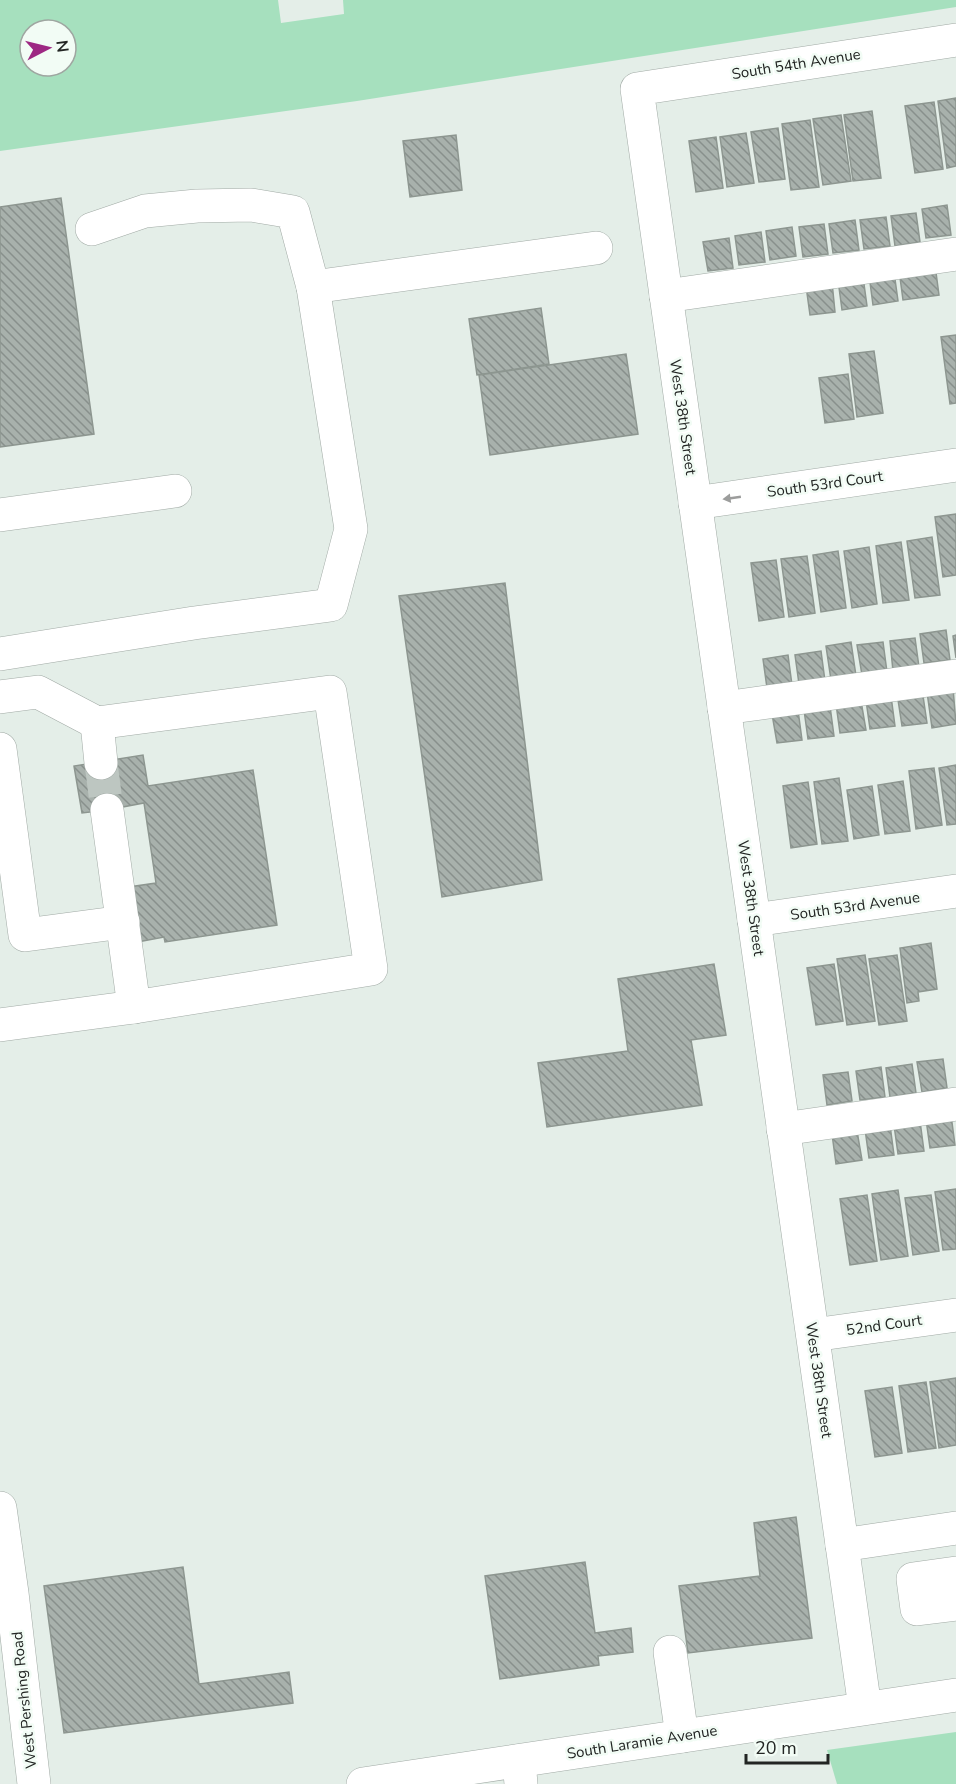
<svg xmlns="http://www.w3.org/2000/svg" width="956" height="1784" font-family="'Nunito Sans',sans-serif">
<defs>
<pattern id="building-back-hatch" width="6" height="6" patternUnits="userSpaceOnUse" patternTransform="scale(1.5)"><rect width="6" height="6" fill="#a8b1ac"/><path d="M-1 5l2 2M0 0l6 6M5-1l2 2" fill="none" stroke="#88908c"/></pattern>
</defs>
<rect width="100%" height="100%" fill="#e4eee8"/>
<g fill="#a6e0be" fill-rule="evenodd">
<path d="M0,0H278L281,23L344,14L343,0H956V7L357,101L0,151ZM30,30H66V66H30Z"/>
<polygon points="956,1732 956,1784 837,1784 827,1750"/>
</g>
<g fill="url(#building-back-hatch)" stroke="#8d9690" stroke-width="1.5">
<polygon points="956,98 956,166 947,168 938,101"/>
<polygon points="934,102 943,169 915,173 905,106"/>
<polygon points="872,111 881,178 853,181 844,115"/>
<polygon points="841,115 851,181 823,185 813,119"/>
<polygon points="810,120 819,187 791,190 782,124"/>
<polygon points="778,128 785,179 759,182 751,132"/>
<polygon points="746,133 754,183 727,187 720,137"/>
<polygon points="456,135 462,190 410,197 403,141"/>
<polygon points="716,137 723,188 696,192 689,141"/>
<polygon points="61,198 94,434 0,447 0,207"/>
<polygon points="947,205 951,235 926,238 922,209"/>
<polygon points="916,213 920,242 895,246 891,216"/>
<polygon points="886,217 890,246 864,249 860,220"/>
<polygon points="855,220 859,250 833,253 829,224"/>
<polygon points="824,224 828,254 803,257 799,227"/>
<polygon points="792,227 796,256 770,260 766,231"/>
<polygon points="761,232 765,262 739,265 735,236"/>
<polygon points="729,238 733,268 708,271 703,242"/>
<polygon points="935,265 939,295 903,300 899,270"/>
<polygon points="894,272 898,301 873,305 869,275"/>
<polygon points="863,277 867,306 842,310 838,280"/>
<polygon points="832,282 835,312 810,315 806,286"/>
<polygon points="541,308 549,364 477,375 469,319"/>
<polygon points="956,335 956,403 950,404 941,337"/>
<polygon points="874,351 883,413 857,417 849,354"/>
<polygon points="626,354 638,434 490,455 479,375"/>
<polygon points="848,374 854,419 825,423 819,378"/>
<polygon points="956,514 956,575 943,577 935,517"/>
<polygon points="932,537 940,595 915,598 907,541"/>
<polygon points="901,542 909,600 883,603 876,546"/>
<polygon points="869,547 877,604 852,608 844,551"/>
<polygon points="838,551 846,608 821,612 813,555"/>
<polygon points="807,556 815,613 789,617 781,559"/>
<polygon points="776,560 784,617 759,621 751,563"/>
<polygon points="505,583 542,880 442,897 399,596"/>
<polygon points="946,630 950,660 924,663 920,634"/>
<polygon points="956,635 956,658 953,636"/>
<polygon points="915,638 919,667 893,671 890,641"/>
<polygon points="851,642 856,676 831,680 826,646"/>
<polygon points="883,642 887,672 862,675 857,645"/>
<polygon points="821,651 825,681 799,684 795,655"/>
<polygon points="788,655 792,685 767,688 763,659"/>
<polygon points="953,688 956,724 932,728 927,692"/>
<polygon points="922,689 927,723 902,726 897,693"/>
<polygon points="891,696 895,726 870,729 866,700"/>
<polygon points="861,701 866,730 840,733 836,704"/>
<polygon points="830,706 834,736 808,739 804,710"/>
<polygon points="798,710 802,740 777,743 772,714"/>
<polygon points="143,755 148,786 253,770 277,925 165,942 164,937 137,942 129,887 156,883 144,803 107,810 82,813 74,766"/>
<polygon points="956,765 956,824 947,825 939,768"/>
<polygon points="934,768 942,825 916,829 909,771"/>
<polygon points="839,778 848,841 822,844 814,782"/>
<polygon points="903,781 910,831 885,834 878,785"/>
<polygon points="808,782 817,844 791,848 783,786"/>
<polygon points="872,786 879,835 854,839 847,790"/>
<polygon points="931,943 937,989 918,992 919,1001 907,1003 900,948"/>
<polygon points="865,955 875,1021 847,1025 837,959"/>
<polygon points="897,955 907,1021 879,1025 869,959"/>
<polygon points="714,964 726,1035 691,1040 702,1105 547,1127 538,1063 628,1051 618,979"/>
<polygon points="834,964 843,1021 816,1025 807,968"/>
<polygon points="943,1059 947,1088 922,1092 917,1062"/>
<polygon points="912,1064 916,1093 890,1097 886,1068"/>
<polygon points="881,1067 885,1097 860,1100 856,1071"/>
<polygon points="848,1072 852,1101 827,1105 823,1075"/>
<polygon points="951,1115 955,1145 930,1148 926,1119"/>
<polygon points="920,1121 924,1151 898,1154 894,1125"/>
<polygon points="890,1125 894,1155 869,1158 865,1129"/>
<polygon points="857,1131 862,1160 836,1164 832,1134"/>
<polygon points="956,1189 956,1249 943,1250 935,1192"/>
<polygon points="898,1190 908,1256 881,1260 872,1194"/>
<polygon points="867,1195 877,1261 850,1265 840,1199"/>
<polygon points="931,1195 939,1251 913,1255 905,1198"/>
<polygon points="956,1378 956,1445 939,1448 930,1382"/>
<polygon points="926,1382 936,1448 908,1452 899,1386"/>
<polygon points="892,1387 902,1453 875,1457 865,1391"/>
<polygon points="796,1517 812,1638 688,1653 679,1586 760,1576 754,1523"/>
<polygon points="585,1562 595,1633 631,1628 633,1652 598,1656 599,1665 500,1679 485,1576"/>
<polygon points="183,1567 199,1684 289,1672 293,1703 64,1733 44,1586"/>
</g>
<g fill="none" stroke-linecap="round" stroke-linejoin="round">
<polyline stroke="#bdc6c1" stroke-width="33" stroke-dasharray="33 16" stroke-linecap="butt" points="101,763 107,810"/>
<defs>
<g id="minor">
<polyline points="313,287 596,248"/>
<polyline points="666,296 956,254"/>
<polyline points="695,503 956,465"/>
<polyline points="0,515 175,491"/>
<polyline points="0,654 194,623 331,605 351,529 313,287 293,212 251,205 197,206 145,211 92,229"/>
<polyline points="0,697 38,692 97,723 330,692 371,969 134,1007 0,1025"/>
<polyline points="724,708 956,676"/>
<polyline points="97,723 101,763"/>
<polyline points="0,749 25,935 123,922"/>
<polyline points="107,810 134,1007"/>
<polyline points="754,920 956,891"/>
<polyline points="783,1129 956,1104"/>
<polyline points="813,1335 956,1315"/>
<polyline points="842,1545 956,1528"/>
<polyline points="956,1573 913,1579 917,1609 956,1604"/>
<polyline points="670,1652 682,1736"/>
<polyline points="865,1708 637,89 956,40"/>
<polyline points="519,1761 521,1784"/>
</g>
<g id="major">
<polyline points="0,1508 12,1593 34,1784"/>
<polyline points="363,1784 956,1695"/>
</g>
</defs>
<use href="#minor" stroke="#a1aaa5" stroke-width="34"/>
<use href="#major" stroke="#a1aaa5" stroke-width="34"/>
<use href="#minor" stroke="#fff" stroke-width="33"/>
<use href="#major" stroke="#fff" stroke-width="33"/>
</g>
<defs><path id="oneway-solid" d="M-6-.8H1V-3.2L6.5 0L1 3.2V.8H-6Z" transform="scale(1.5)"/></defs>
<use fill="#9c9d9c" href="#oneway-solid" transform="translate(732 498) rotate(172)"/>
<g text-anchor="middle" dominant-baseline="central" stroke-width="5" stroke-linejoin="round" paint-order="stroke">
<g font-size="15" fill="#222523" stroke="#f2fcf5">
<text transform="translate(796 64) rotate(-9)">South 54th Avenue</text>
<text transform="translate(683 417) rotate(82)">West 38th Street</text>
<text transform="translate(825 484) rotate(-8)">South 53rd Court</text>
<text transform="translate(751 898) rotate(82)">West 38th Street</text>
<text transform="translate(855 906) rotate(-8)">South 53rd Avenue</text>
<text transform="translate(884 1325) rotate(-8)">52nd Court</text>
<text transform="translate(819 1380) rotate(82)">West 38th Street</text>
<text transform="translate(24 1700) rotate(-96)">West Pershing Road</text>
<text transform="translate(642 1742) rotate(-9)">South Laramie Avenue</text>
</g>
</g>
<g transform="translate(48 48) rotate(83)"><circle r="28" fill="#f2fcf5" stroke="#9fa6a1" stroke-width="1.5"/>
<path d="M0-4.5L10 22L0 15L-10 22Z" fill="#9d2883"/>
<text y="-9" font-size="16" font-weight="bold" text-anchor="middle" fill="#222523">N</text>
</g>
<path d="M746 1754v9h82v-9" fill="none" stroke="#222523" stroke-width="3"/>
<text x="755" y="1754" font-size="18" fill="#222523" stroke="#f2fcf5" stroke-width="4.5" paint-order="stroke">20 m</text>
</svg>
